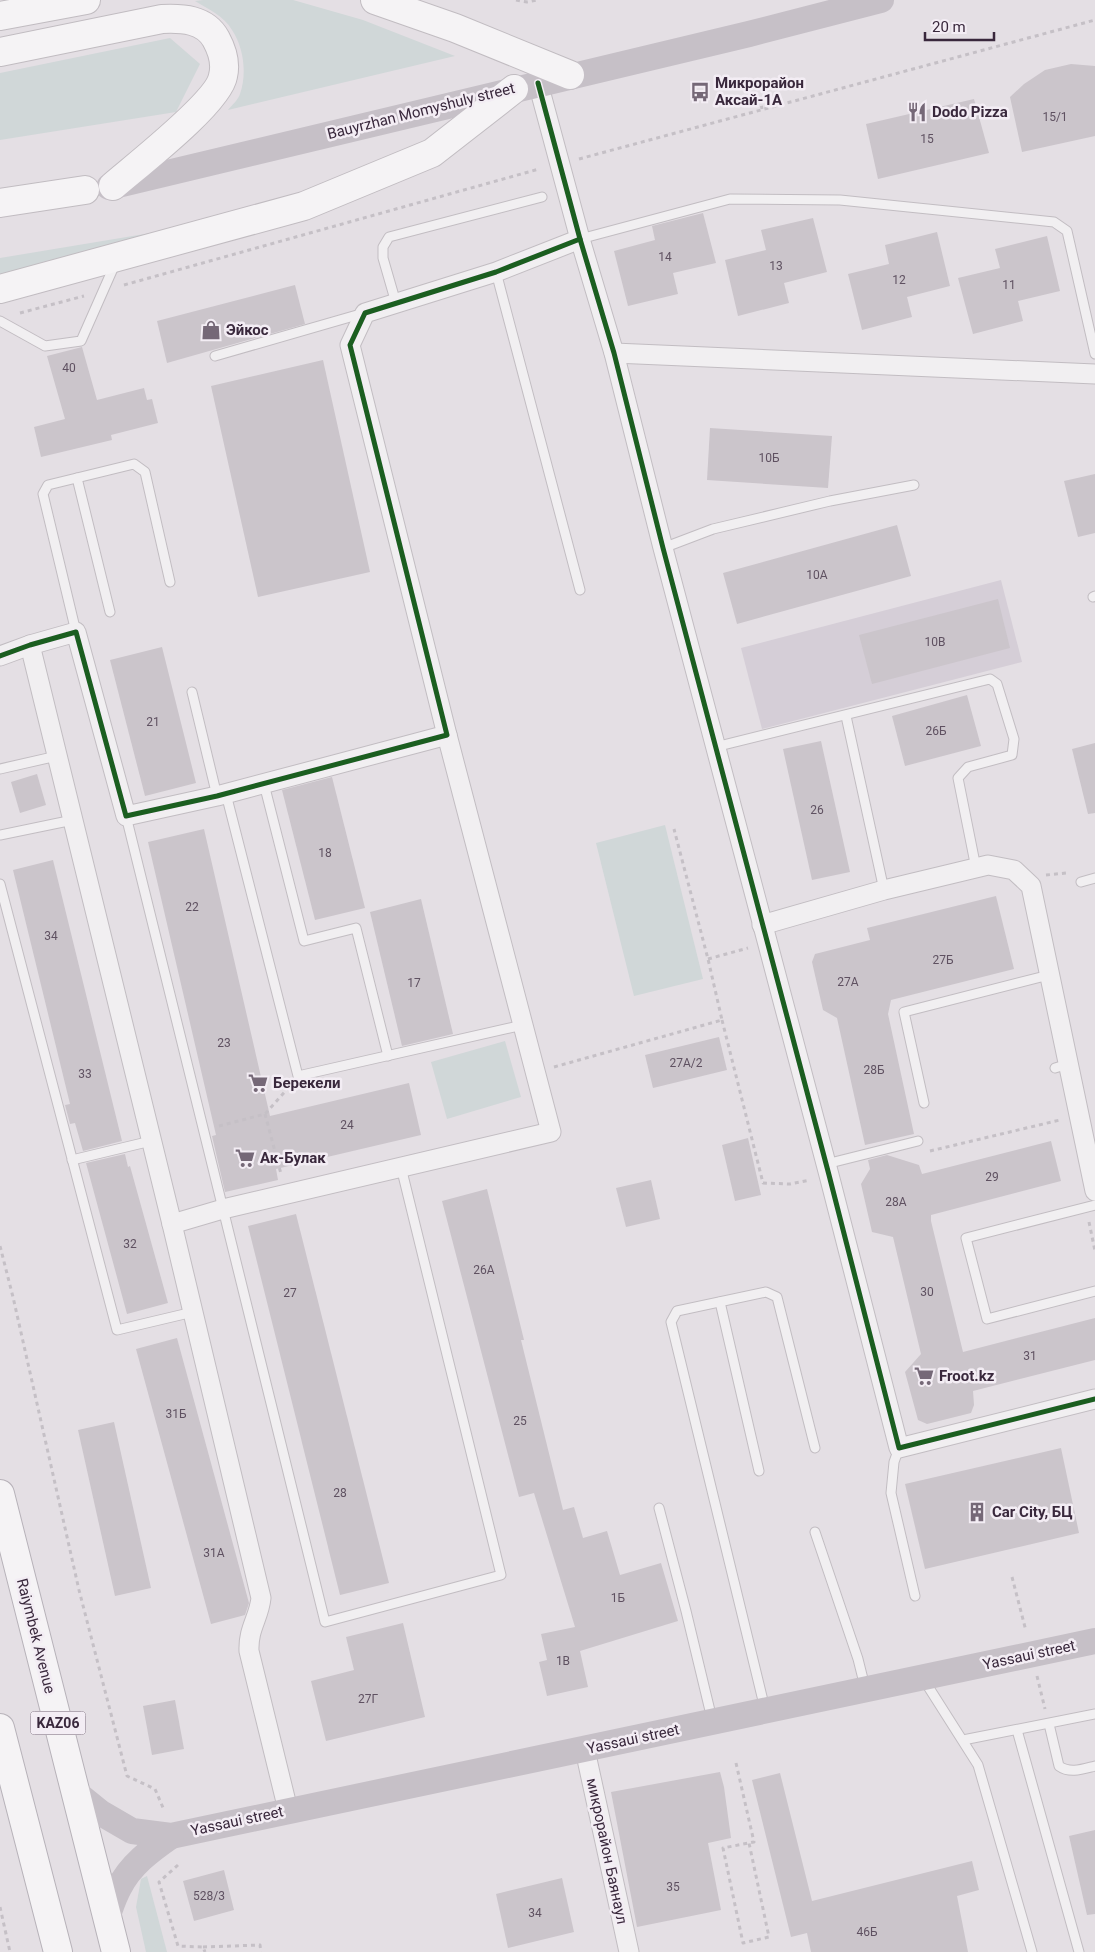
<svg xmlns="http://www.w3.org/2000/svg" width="1095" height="1952" font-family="Roboto,sans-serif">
<rect width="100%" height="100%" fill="#e4dfe4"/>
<polygon fill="#d5ced7" points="1001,580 1022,662 762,729 741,648"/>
<g fill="#d0d7d8">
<path d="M203,0H293L363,20L455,56L228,110C232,105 238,100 240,94C247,74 244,48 232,30C224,16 208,9 195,1Z"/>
<polygon points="170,38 200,64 176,112 0,140 0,73"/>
<polygon points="217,222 0,279 0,258"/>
<polygon points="665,825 703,979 634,996 596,843"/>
<polygon points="505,1041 521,1097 447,1119 431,1062"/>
<polygon points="147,1876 167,1952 146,1952 136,1907 141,1879"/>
</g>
<g fill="#cbc5cb">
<polygon points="1071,64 1095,66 1095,136 1022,152 1010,97 1024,84 1045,70"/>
<polygon points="974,99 989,153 878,179 866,124"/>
<polygon points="703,213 716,263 673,273 678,294 628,306 614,251 655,240 652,226"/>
<polygon points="813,218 827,272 784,283 789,303 738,316 725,260 766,250 761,230"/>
<polygon points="937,232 950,286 907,297 912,317 862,330 848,274 889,264 885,245"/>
<polygon points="1047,236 1060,291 1018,301 1023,321 973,334 958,278 1000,268 995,249"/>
<polygon points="295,285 305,324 167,363 157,321"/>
<polygon points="82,347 97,400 144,388 147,400 152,399 158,423 111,435 112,440 41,457 34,427 65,419 47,356"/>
<polygon points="323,360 370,572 258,597 211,386"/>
<polygon points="710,428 832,436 828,488 707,480"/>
<polygon points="1095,474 1095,533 1078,537 1064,481"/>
<polygon points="897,525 911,576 737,624 723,573"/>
<polygon points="998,599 1010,648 872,684 859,635"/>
<polygon points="162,647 196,783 145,796 110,660"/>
<polygon points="967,695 981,746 905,766 892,716"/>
<polygon points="821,741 850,872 812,880 783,749"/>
<polygon points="1095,743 1095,813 1088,814 1072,749"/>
<polygon points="37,774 46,805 20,813 11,782"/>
<polygon points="332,777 365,908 315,920 282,790"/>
<polygon points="204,829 270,1116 409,1083 421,1135 276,1169 278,1180 225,1192 212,1136 216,1135 148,842"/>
<polygon points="53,860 122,1141 83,1151 75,1123 70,1124 65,1105 70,1104 13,870"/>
<polygon points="996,896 1014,969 891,1000 888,1014 914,1134 865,1145 837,1018 823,1010 812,962 815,954 870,940 867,928"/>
<polygon points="421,899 453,1034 402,1046 370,912"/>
<polygon points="719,1037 727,1070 653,1088 645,1055"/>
<polygon points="748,1138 761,1195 735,1201 722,1145"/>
<polygon points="1051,1141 1061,1181 931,1215 931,1221 963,1352 1095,1318 1095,1360 973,1391 974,1405 971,1413 927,1424 918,1420 905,1372 921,1354 893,1237 872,1232 861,1184 870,1169 868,1160 887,1155 919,1165 922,1174"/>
<polygon points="125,1154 128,1167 130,1166 168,1303 127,1314 86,1163"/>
<polygon points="651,1180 660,1219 626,1227 616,1188"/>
<polygon points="487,1189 524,1340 521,1340 563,1510 574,1507 583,1538 607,1531 620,1575 661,1563 678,1621 580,1651 588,1687 547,1696 539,1662 547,1660 541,1634 575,1627 534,1493 519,1497 442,1201"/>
<polygon points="296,1214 389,1583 340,1595 248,1226"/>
<polygon points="177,1338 249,1603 245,1615 211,1624 136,1349"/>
<polygon points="114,1422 151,1588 115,1596 78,1430"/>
<polygon points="1061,1448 1079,1533 925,1569 905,1484"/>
<polygon points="403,1623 425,1717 326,1741 311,1681 354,1670 346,1637"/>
<polygon points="175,1700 184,1749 152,1755 143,1706"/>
<polygon points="720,1772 724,1787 731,1838 708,1843 721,1910 637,1927 611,1792"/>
<polygon points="780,1773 812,1901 972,1861 979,1890 957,1896 968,1952 811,1952 807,1933 791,1937 752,1780"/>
<polygon points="1095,1830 1095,1914 1087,1915 1069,1836"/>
<polygon points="224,1870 234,1910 194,1921 183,1881"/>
<polygon points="562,1878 574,1932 508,1948 496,1894"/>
</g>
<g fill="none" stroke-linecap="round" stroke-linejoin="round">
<defs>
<g id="lane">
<polyline points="580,239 730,199 840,200 1054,222 1067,231 1095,354"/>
<polyline points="496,272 580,590"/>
<polyline points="396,303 383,258 383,247 389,237 542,197"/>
<polyline points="0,321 45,346 81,341 115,264"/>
<polyline points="215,356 364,313"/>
<polyline points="77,478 110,612"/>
<polyline points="663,548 713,529 830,501 914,485"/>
<polyline points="1093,597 1095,596"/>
<polyline points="76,632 43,494 48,485 134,464 145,472 170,582"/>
<polyline points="192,692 217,796"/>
<polyline points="846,716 884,890"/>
<polyline points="715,747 990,679 997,684 1014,739 1012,755 968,767 958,778 976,868"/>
<polyline points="0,769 57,756"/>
<polyline points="264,784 304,941 356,928 388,1056"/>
<polyline points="226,794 298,1076 523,1025"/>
<polyline points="126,816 325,1622 501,1575 401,1167"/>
<polyline points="0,835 73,820"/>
<polyline points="1081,882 1095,878"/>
<polyline points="0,884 117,1330 193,1312"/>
<polyline points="1055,1068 1068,1064"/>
<polyline points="924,1103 904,1012 1049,975"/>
<polyline points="72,1160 151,1141"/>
<polyline points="826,1164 918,1141"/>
<polyline points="1095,1205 966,1238 987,1319 1095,1291"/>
<polyline points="720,1302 759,1471"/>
<polyline points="899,1448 894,1462 891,1493 915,1596"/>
<polyline points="659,1508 686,1611 712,1719"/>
<polyline points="815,1532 858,1659 865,1687"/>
<polyline points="924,1680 978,1765 1032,1952"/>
<polyline points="765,1709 671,1322 677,1311 766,1292 777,1297 815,1448"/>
<path d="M1049,1724L1059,1766C1070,1774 1083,1769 1095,1766"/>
<polyline points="1017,1730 1079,1952"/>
<polyline points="963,1740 1095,1714"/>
</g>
<g id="street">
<polyline points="538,83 580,239 614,353 663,548 829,1175 899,1448 1095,1399"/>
<polyline points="614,353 1095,374"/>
<path d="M30,645L172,1224L261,1598C259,1618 248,1628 249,1651L288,1810"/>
<polyline points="0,656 30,645 76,632 126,816 217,796 447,735 350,345 365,313 496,272 580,239"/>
<polyline points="762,925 884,890 988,865 1014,870 1031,886 1095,1191"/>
<polyline points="172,1224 223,1209 551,1132 447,735"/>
<polyline points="585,1750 629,1952"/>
</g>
<g id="primary">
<polyline points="375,0 455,28 570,75"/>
<polyline points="0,16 86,0"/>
<path d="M0,52L162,19C182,18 205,19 216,39C222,50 226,64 223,76C219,102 136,166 113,186"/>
<polyline points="0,203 85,190"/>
<polyline points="0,289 304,206 432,153 514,89"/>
</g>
<g id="highway">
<polyline points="0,1494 116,1952"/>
<polyline points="0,1728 58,1952"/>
</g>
</defs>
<use href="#lane" stroke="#c2bdc2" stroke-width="11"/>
<use href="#street" stroke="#c2bdc2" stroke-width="21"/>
<use href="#primary" stroke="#c1bcc1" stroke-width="30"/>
<use href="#highway" stroke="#b7b2b9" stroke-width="30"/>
<g stroke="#c5c0c6" stroke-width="3" stroke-dasharray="4 4" stroke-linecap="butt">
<polyline points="516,0 527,2 537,0"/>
<polyline points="760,98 762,109"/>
<polyline points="579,159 1095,20"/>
<polyline points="124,285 539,169"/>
<polyline points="20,313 84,296"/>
<polyline points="1046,875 1067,873"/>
<polyline points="708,959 748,948"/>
<polyline points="722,1020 763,1183 790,1184 810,1180"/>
<polyline points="554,1067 722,1020 708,959 674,829"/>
<polyline points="265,1114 281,1174"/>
<polyline points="219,1126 265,1114 289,1087"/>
<polyline points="930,1151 1060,1120"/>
<polyline points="1089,1222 1095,1251"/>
<polyline points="0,1246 13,1297 79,1590 127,1776 155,1789 164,1810"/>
<polyline points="1012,1577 1026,1631"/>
<polyline points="1037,1676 1045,1709"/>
<polyline points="736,1763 754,1842 723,1848 743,1943 769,1937 749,1843"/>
<polyline points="178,1865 159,1882 178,1946 203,1947 205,1952"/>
<polyline points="0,1907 10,1952"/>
<polyline points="203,1947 260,1945 261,1952"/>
</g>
<use href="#lane" stroke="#f1eff1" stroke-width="9"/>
<use href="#street" stroke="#f1eff1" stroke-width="19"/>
<g stroke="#c6c0c7" stroke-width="26">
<polyline points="109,187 749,34 881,0"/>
<polyline points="75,1792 101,1813 132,1831 171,1836 1095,1641"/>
<path d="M107,1917C111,1907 114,1897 119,1888C130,1865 151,1850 171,1836"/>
</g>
<use href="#primary" stroke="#f5f3f5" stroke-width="28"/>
<use href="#highway" stroke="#f5f3f5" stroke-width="28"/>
<defs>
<g id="cycleway">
<polyline points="538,83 580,239 614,353 663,548 829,1175 899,1448 1095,1399"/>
<polyline points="0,656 30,645 76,632 126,816 217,796 447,735 350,345 365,313 496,272 580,239"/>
</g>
</defs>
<use href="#cycleway" stroke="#f3edf4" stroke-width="8"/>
<use href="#cycleway" stroke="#1b5e20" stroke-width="5"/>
</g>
<defs>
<symbol id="bus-bare" viewBox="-9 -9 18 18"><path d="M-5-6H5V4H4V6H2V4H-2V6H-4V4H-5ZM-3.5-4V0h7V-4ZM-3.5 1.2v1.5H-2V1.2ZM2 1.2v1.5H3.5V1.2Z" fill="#756877" stroke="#f3edf4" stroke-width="2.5" paint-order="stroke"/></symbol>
<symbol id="restaurant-bare" viewBox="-9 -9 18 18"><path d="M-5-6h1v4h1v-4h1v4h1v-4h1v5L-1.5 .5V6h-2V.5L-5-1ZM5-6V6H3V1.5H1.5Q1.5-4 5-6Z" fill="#756877" stroke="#f3edf4" stroke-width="2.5" paint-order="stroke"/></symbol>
<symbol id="shop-bare" viewBox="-9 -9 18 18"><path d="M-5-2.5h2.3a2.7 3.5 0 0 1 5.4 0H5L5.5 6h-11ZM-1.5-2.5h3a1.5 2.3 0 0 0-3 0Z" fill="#756877" stroke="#f3edf4" stroke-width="2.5" paint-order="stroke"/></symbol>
<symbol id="supermarket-bare" viewBox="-9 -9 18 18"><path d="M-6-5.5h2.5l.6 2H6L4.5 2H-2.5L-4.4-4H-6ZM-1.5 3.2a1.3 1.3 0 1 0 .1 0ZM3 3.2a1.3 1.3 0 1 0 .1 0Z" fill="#756877" stroke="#f3edf4" stroke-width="2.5" paint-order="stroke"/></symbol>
<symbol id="building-bare" viewBox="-9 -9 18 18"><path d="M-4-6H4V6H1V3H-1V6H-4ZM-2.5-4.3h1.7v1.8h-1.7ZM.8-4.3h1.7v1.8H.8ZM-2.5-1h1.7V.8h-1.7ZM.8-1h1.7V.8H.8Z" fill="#756877" stroke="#f3edf4" stroke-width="2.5" paint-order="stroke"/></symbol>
</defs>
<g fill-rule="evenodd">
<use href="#bus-bare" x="686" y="78" width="28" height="28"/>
<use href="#restaurant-bare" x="903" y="98" width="28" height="28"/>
<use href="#shop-bare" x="197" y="316" width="28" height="28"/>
<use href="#supermarket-bare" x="244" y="1069" width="28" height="28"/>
<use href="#supermarket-bare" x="231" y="1144" width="28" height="28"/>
<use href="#supermarket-bare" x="910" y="1362" width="28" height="28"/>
<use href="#building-bare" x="963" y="1498" width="28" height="28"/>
</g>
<g text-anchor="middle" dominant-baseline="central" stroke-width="5" stroke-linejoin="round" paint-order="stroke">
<g font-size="12" fill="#5f5161">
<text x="1055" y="117">15/1</text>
<text x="927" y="139">15</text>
<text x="665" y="257">14</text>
<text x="776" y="266">13</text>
<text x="899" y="280">12</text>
<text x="1009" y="285">11</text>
<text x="69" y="368">40</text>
<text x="769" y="458">10Б</text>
<text x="817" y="575">10А</text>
<text x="935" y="642">10В</text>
<text x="153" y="722">21</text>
<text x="936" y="731">26Б</text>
<text x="817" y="810">26</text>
<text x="325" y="853">18</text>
<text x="192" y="907">22</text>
<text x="51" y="936">34</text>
<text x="943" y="960">27Б</text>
<text x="848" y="982">27А</text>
<text x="414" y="983">17</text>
<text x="224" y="1043">23</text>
<text x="686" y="1063">27А/2</text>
<text x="874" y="1070">28Б</text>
<text x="85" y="1074">33</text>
<text x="347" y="1125">24</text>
<text x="992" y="1177">29</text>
<text x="896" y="1202">28А</text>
<text x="130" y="1244">32</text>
<text x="484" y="1270">26А</text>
<text x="927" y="1292">30</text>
<text x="290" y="1293">27</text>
<text x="1030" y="1356">31</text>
<text x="176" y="1414">31Б</text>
<text x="520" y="1421">25</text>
<text x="340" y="1493">28</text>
<text x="214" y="1553">31А</text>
<text x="618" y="1598">1Б</text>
<text x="563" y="1661">1В</text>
<text x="368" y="1699">27Г</text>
<text x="673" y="1887">35</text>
<text x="209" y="1896">528/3</text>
<text x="535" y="1913">34</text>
<text x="867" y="1932">46Б</text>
</g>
<rect fill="#f3edf4" stroke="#716373" stroke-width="1" x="30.5" y="1711.5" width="55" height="23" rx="4"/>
<g font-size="14" font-weight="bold" fill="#39283c">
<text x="58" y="1723">KАZ06</text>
</g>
<g font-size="15" font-weight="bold" fill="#39283c" stroke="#f3edf4" text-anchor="start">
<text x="715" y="83">Микрорайон<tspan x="715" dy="17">Аксай-1А</tspan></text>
<text x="932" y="112">Dodo Pizza</text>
<text x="226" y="330">Эйкос</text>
<text x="273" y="1083">Берекели</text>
<text x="260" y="1158">Ак-Булак</text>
<text x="939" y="1376">Froot.kz</text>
<text x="992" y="1512">Car City, БЦ</text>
</g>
<g font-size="15" fill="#39283c" stroke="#f3edf4">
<text transform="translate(421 111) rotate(-14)">Bauyrzhan Momyshuly street</text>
<text transform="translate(36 1636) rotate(76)">Raiymbek Avenue</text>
<text transform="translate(1029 1655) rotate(-12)">Yassaui street</text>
<text transform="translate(633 1739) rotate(-12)">Yassaui street</text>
<text transform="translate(237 1821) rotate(-12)">Yassaui street</text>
<text transform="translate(607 1851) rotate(78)">микрорайон Баянаул</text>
</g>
</g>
<path d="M925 32v8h69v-8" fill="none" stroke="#39283c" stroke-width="2.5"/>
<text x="932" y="32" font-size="15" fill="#39283c" stroke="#f3edf4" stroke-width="4" paint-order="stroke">20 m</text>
</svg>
